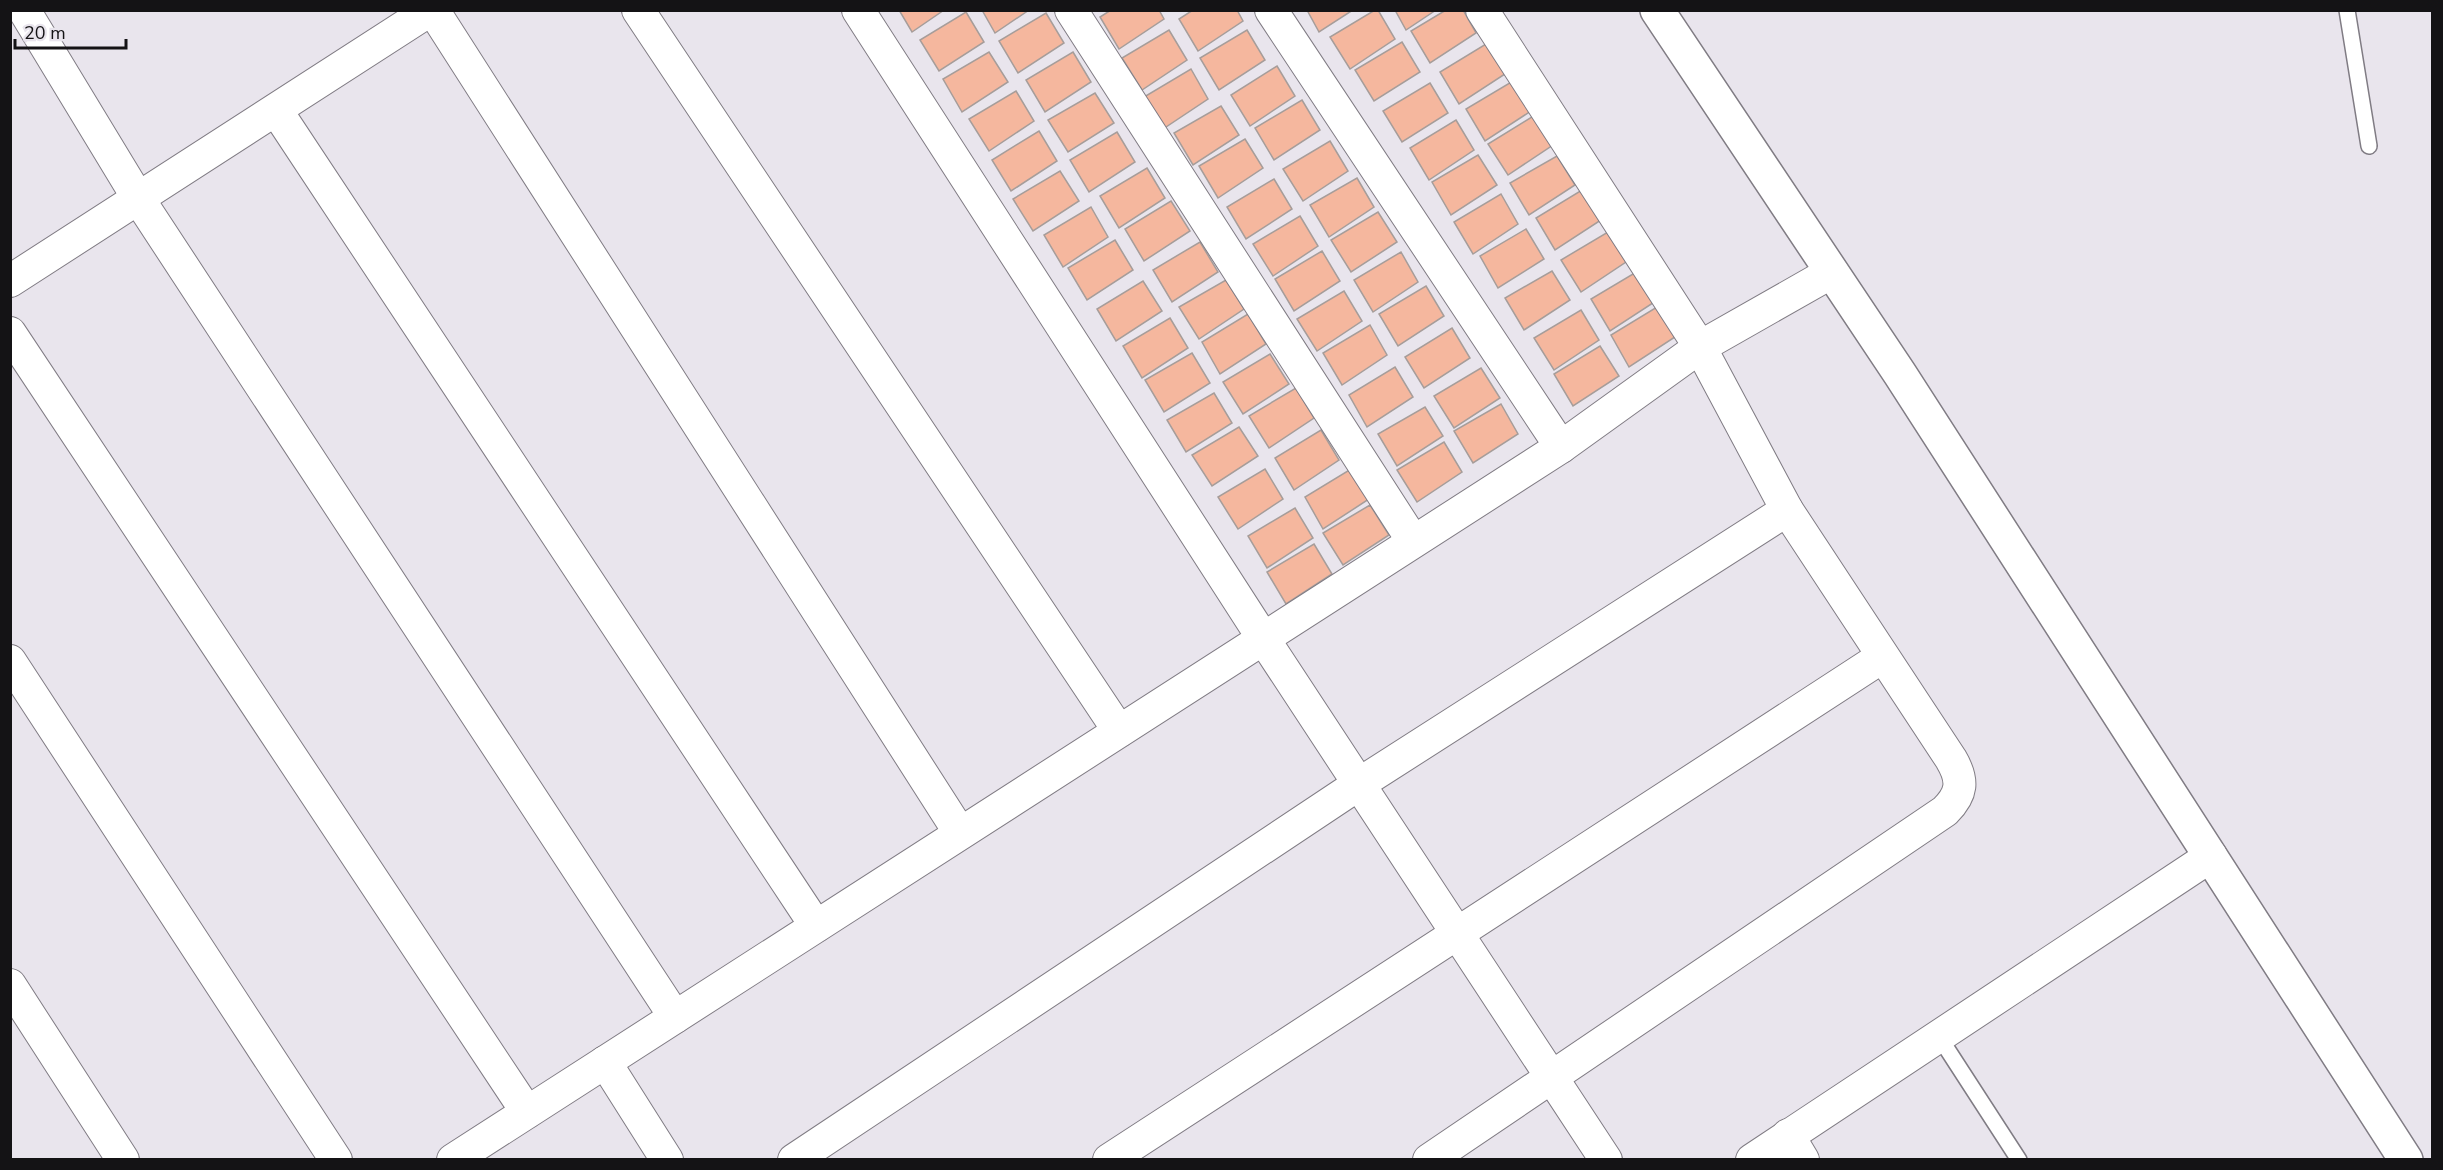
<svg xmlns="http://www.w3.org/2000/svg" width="2443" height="1170" font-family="'Nunito Sans',sans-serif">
<rect width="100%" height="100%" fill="#e9e5ed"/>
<g fill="#f5b79e" stroke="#a69d9a" stroke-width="1.5">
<polygon points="899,10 944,10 912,32"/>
<polygon points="982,10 1029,10 995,33"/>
<polygon points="1111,10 1159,10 1164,19 1119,49 1100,17"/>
<polygon points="1193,10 1237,10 1243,21 1198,51 1179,19"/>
<polygon points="1307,10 1353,10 1319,32"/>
<polygon points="1375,10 1378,10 1395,39 1350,69 1330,37"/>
<polygon points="1395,10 1436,10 1406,30"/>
<polygon points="1446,10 1463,10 1476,33 1430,63 1411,31"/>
<polygon points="966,12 984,42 939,71 920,40"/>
<polygon points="1046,13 1064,43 1018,73 999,41"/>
<polygon points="1169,30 1187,60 1142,90 1122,58"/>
<polygon points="1247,30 1265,60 1219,90 1200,58"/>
<polygon points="1402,42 1420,72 1374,101 1355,70"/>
<polygon points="1486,44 1505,74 1459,104 1440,72"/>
<polygon points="989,52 1008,82 962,112 943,79"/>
<polygon points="1073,52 1091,82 1045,112 1026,80"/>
<polygon points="1277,66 1295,96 1250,126 1231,95"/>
<polygon points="1191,69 1208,99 1163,129 1144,97"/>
<polygon points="1513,81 1531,111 1485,141 1466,109"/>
<polygon points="1430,83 1448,113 1402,142 1383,111"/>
<polygon points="1016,91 1034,121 989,151 969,119"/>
<polygon points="1095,93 1114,123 1068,152 1048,120"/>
<polygon points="1302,100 1320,130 1274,160 1255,128"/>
<polygon points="1221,106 1239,135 1193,165 1174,133"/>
<polygon points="1535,115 1553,145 1508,175 1488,144"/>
<polygon points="1456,120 1474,150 1429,180 1410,148"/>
<polygon points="1039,131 1057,161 1011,191 992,160"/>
<polygon points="1117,132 1135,162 1089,192 1070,160"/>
<polygon points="1245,139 1263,168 1218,198 1199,166"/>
<polygon points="1330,141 1348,171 1303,201 1283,169"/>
<polygon points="1478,155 1497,185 1451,215 1432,182"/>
<polygon points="1557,156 1575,185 1529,215 1510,183"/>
<polygon points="1147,168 1165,198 1119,228 1100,196"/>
<polygon points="1060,171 1079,201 1033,231 1013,199"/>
<polygon points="1357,178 1374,207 1329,237 1310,205"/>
<polygon points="1274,179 1292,209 1246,239 1227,207"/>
<polygon points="1582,190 1601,220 1555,250 1536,218"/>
<polygon points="1501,194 1518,224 1473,254 1454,222"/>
<polygon points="1171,201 1190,231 1144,261 1125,229"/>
<polygon points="1091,207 1108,237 1063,267 1044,235"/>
<polygon points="1378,212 1397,242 1351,272 1331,240"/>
<polygon points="1300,216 1318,246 1273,276 1253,244"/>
<polygon points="1526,229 1544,259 1498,288 1480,256"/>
<polygon points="1608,232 1626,262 1581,292 1561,260"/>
<polygon points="1115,240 1133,270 1087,300 1068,268"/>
<polygon points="1200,242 1218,272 1172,302 1153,270"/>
<polygon points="1322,251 1340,281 1294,311 1275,279"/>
<polygon points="1401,252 1418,282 1373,312 1354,280"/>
<polygon points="1552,271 1570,300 1524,330 1505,298"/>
<polygon points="1638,271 1656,301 1610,331 1591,299"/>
<polygon points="1226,280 1244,309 1199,339 1179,307"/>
<polygon points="1143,281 1162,311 1116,341 1097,309"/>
<polygon points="1426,286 1444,316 1398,346 1379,314"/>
<polygon points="1344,291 1362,321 1317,351 1297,319"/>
<polygon points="1657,307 1675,337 1629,367 1611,335"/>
<polygon points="1581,310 1599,340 1554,370 1534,338"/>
<polygon points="1248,314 1266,344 1220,374 1202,342"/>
<polygon points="1170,318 1188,348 1142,378 1123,346"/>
<polygon points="1370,325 1387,355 1342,385 1323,353"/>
<polygon points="1452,328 1470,358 1424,388 1405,357"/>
<polygon points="1600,346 1619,376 1573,406 1554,374"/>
<polygon points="1192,353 1210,383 1164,412 1145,380"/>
<polygon points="1270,354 1289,384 1243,414 1223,382"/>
<polygon points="1395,367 1413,397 1367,427 1349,395"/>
<polygon points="1481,368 1500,398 1454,428 1434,396"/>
<polygon points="1296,388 1314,418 1269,448 1249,416"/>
<polygon points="1214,393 1232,423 1186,452 1167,420"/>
<polygon points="1501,404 1518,434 1473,463 1454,431"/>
<polygon points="1425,407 1443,436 1397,466 1378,434"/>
<polygon points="1239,427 1258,456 1212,486 1192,455"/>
<polygon points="1321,430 1339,460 1294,490 1275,458"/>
<polygon points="1444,442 1462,472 1417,502 1397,470"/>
<polygon points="1265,469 1283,499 1238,529 1218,497"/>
<polygon points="1351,469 1369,499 1323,529 1305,497"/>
<polygon points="1370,505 1389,535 1343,565 1323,533"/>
<polygon points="1295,508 1313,538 1267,568 1248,536"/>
<polygon points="1314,544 1332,574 1286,604 1267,572"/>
</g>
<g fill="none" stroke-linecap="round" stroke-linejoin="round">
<defs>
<g id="lane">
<polyline points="2347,10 2369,146"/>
<polyline points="1938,1035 2019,1160"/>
</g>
<g id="street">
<polyline points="24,10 138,198 675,1017"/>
<polyline points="433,10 960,833"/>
<polyline points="638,10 1119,731"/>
<polyline points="858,10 1263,638 1606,1160"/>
<polyline points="1071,10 1413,541"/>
<polyline points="1271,10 1561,447"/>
<polyline points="276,110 816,926"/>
<polyline points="10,281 430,10"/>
<polyline points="10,333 527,1112"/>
<polyline points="10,661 336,1160"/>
<polyline points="10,985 123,1160"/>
<polyline points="605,1062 667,1160"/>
<polyline points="1788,1135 1803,1160"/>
<polyline points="453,1160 1561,447 1700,347 1832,272"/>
<polyline points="794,1160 1359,784 1787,510"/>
<polyline points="1109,1160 1882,657"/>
<path d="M1429,1160L1945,811C1962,794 1964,781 1951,759L1787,510L1700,347L1482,10"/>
<polyline points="1752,1160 2211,856"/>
</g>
<polyline id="secondary" points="1657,10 1900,374 2406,1160"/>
</defs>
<use href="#lane" stroke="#807c84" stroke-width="18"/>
<use href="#street" stroke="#807c84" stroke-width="34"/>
<use href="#secondary" stroke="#807c84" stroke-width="36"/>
<use href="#lane" stroke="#fff" stroke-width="15"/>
<use href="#street" stroke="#fff" stroke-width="32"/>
<use href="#secondary" stroke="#fff" stroke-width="33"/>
</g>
<rect width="2443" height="1170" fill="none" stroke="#141315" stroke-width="24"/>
<path d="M15 39v9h111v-9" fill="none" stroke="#141315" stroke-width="3"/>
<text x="24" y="39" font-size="18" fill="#141315" stroke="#e9e5ed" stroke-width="4.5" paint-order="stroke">20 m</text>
</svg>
